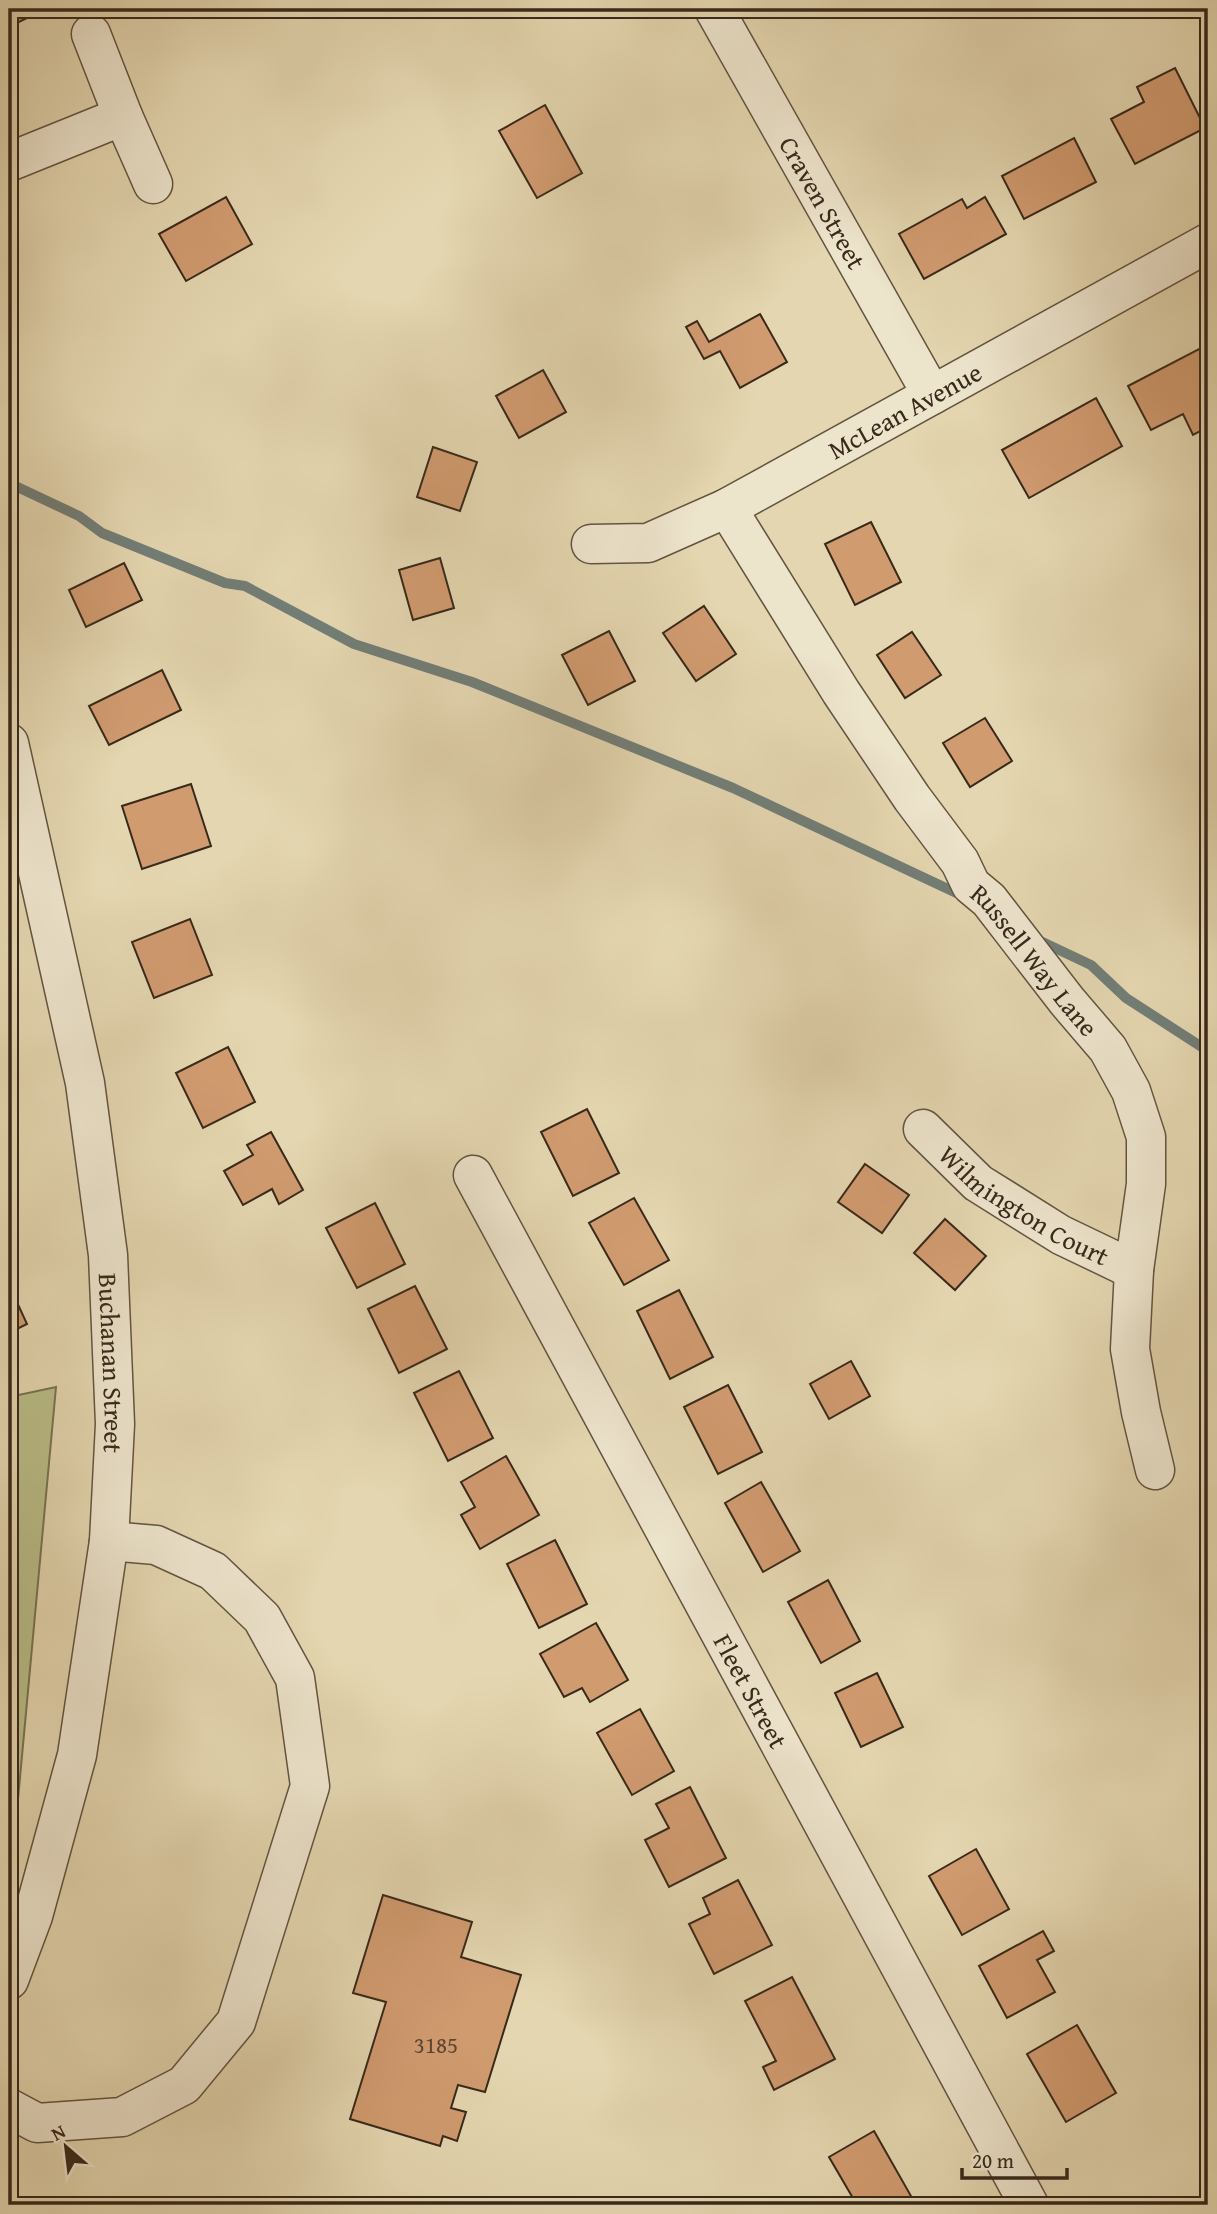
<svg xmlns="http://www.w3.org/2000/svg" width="1217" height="2214" font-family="'Gentium Book Plus',serif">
<rect width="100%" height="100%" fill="#e4d6b0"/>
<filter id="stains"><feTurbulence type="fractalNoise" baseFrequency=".00286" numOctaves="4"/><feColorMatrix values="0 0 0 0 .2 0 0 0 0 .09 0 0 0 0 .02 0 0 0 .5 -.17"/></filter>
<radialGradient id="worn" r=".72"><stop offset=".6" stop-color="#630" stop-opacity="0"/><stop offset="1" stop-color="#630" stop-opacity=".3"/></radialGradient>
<polygon fill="#b9bd88" stroke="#787352" stroke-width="2" points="56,1387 16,1821 9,1839 9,1397"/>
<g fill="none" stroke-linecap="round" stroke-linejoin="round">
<g stroke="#727e77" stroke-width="10">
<polyline points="9,483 79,516 102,533 225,583 245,586 354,644 472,682 733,788 965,897"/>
<polyline points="1036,939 1091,965 1126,998 1208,1051"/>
</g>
</g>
<g fill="#d19b70" stroke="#38291b" stroke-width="2">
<polygon points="9,9 45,9 9,27"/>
<polygon points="1175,68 1205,128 1135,164 1111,119 1144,102 1137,87"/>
<polygon points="545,105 582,173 537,198 499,131"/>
<polygon points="1074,138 1096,182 1024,219 1002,176"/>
<polygon points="226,197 252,244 186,281 159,234"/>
<polygon points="985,197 1006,234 924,279 899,234 962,199 967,208"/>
<polygon points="760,314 787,362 740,388 720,351 704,359 686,327 697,321 709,342"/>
<polygon points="1199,349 1208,368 1208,427 1193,435 1183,414 1151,430 1128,386"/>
<polygon points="543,370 566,412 519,438 496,396"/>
<polygon points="1096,398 1122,446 1029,498 1002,450"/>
<polygon points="433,447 477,462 460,511 417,497"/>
<polygon points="871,522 901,582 855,605 825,544"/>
<polygon points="440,558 454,608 413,620 399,570"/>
<polygon points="124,563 142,600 86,627 69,590"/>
<polygon points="704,606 736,654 696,681 663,633"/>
<polygon points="609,631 635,681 588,705 562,655"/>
<polygon points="912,632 941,675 905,698 877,655"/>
<polygon points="162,670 181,710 109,745 89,706"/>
<polygon points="985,718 1012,761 970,787 943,743"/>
<polygon points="191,784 211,846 142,869 122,806"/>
<polygon points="190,919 212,975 154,998 132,942"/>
<polygon points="228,1047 255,1102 203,1128 176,1073"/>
<polygon points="587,1109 619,1173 573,1196 541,1132"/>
<polygon points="271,1132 303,1190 279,1204 272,1189 243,1205 224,1171 253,1155 247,1145"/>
<polygon points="865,1164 909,1195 882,1233 838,1202"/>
<polygon points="634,1198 669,1260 624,1285 589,1223"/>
<polygon points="375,1203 405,1264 357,1288 326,1228"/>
<polygon points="945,1219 986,1256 955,1290 914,1253"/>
<polygon points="9,1285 27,1324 9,1333"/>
<polygon points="415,1286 447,1349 399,1373 368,1309"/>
<polygon points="679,1290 713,1357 670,1379 637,1311"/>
<polygon points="851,1361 870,1396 829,1419 810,1384"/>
<polygon points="459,1371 493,1438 448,1461 414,1393"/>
<polygon points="728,1385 762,1452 718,1474 684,1407"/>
<polygon points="506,1456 539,1515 480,1549 461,1515 475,1507 461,1482"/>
<polygon points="761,1482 800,1551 763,1572 725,1503"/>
<polygon points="555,1540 587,1604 539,1628 507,1564"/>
<polygon points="828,1580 860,1641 821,1663 788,1602"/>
<polygon points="596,1623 628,1680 590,1702 582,1688 564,1697 540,1654"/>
<polygon points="877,1673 903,1727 861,1747 835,1693"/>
<polygon points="640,1709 674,1771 632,1795 597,1733"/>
<polygon points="690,1787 726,1858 669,1887 645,1840 669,1828 656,1804"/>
<polygon points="976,1849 1009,1909 962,1935 929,1876"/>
<polygon points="738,1880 772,1945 714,1974 689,1924 710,1914 703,1898"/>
<polygon points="383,1895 472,1922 461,1957 521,1975 485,2092 458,2085 451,2108 466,2112 457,2141 443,2136 440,2146 350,2119 386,2002 353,1993"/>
<polygon points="1043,1931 1054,1951 1037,1960 1055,1992 1007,2018 979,1966"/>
<polygon points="792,1977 835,2059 774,2090 763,2067 776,2061 745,2001"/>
<polygon points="1077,2025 1116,2093 1066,2122 1027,2054"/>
<polygon points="874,2131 911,2196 895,2205 857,2205 829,2157"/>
</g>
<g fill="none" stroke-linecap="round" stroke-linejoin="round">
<defs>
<g id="minor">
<path id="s1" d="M714,9L932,395"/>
<polyline points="123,116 153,184"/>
<polyline points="9,162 123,116 91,34"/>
<path id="s2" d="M727,508L841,692L912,798L960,862L971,885L989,900L1067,1001L1108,1049L1131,1091L1146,1137V1184L1134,1270L1130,1349L1141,1412L1155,1470"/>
<path id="s3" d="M591,544L648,543L727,508L1208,243"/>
<path id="s4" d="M9,743L85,1083L108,1255L115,1424L109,1541L77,1755L33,1916L9,1980"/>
<path id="s5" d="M923,1129L978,1183L1061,1235L1134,1270"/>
<path id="s6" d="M473,1175L1029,2205"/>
<polyline points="9,2108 37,2123 122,2117 184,2085 236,2022 310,1786 295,1678 262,1618 213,1571 156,1545 109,1541"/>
</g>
</defs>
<use href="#minor" stroke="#635440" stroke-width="41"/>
<use href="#minor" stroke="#ede4cc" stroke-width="38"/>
</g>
<g text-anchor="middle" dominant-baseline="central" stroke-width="7" stroke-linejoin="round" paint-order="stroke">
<g font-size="23" fill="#5e4630">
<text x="436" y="2044">3185</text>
</g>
<g font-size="26" fill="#38291b" stroke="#ede4cc">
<text stroke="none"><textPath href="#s1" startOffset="222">Craven Street</textPath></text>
<text stroke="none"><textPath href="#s3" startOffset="346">McLean Avenue</textPath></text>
<text stroke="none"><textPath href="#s2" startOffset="548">Russell Way Lane</textPath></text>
<text stroke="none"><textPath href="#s5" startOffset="128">Wilmington Court</textPath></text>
<text stroke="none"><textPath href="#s4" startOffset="630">Buchanan Street</textPath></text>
<text stroke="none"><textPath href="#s6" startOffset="586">Fleet Street</textPath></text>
</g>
</g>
<rect width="1217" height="2214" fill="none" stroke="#e4d6b0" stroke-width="35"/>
<rect x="10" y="10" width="1196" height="2193" fill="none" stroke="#38291b" stroke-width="3.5"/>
<rect x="18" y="18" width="1182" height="2179" fill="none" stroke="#38291b" stroke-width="2"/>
<g transform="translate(66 2147) rotate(332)" stroke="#ede4cc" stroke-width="5" paint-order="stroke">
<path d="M0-5L12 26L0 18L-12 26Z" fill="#38291b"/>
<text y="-10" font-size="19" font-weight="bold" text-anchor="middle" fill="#38291b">N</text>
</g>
<path d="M962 2168v10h105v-10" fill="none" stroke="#38291b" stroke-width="3.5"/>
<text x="972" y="2168" font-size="21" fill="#38291b" stroke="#ede4cc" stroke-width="5" paint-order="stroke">20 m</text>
<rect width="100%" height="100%" filter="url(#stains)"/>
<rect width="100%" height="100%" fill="url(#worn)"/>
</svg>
